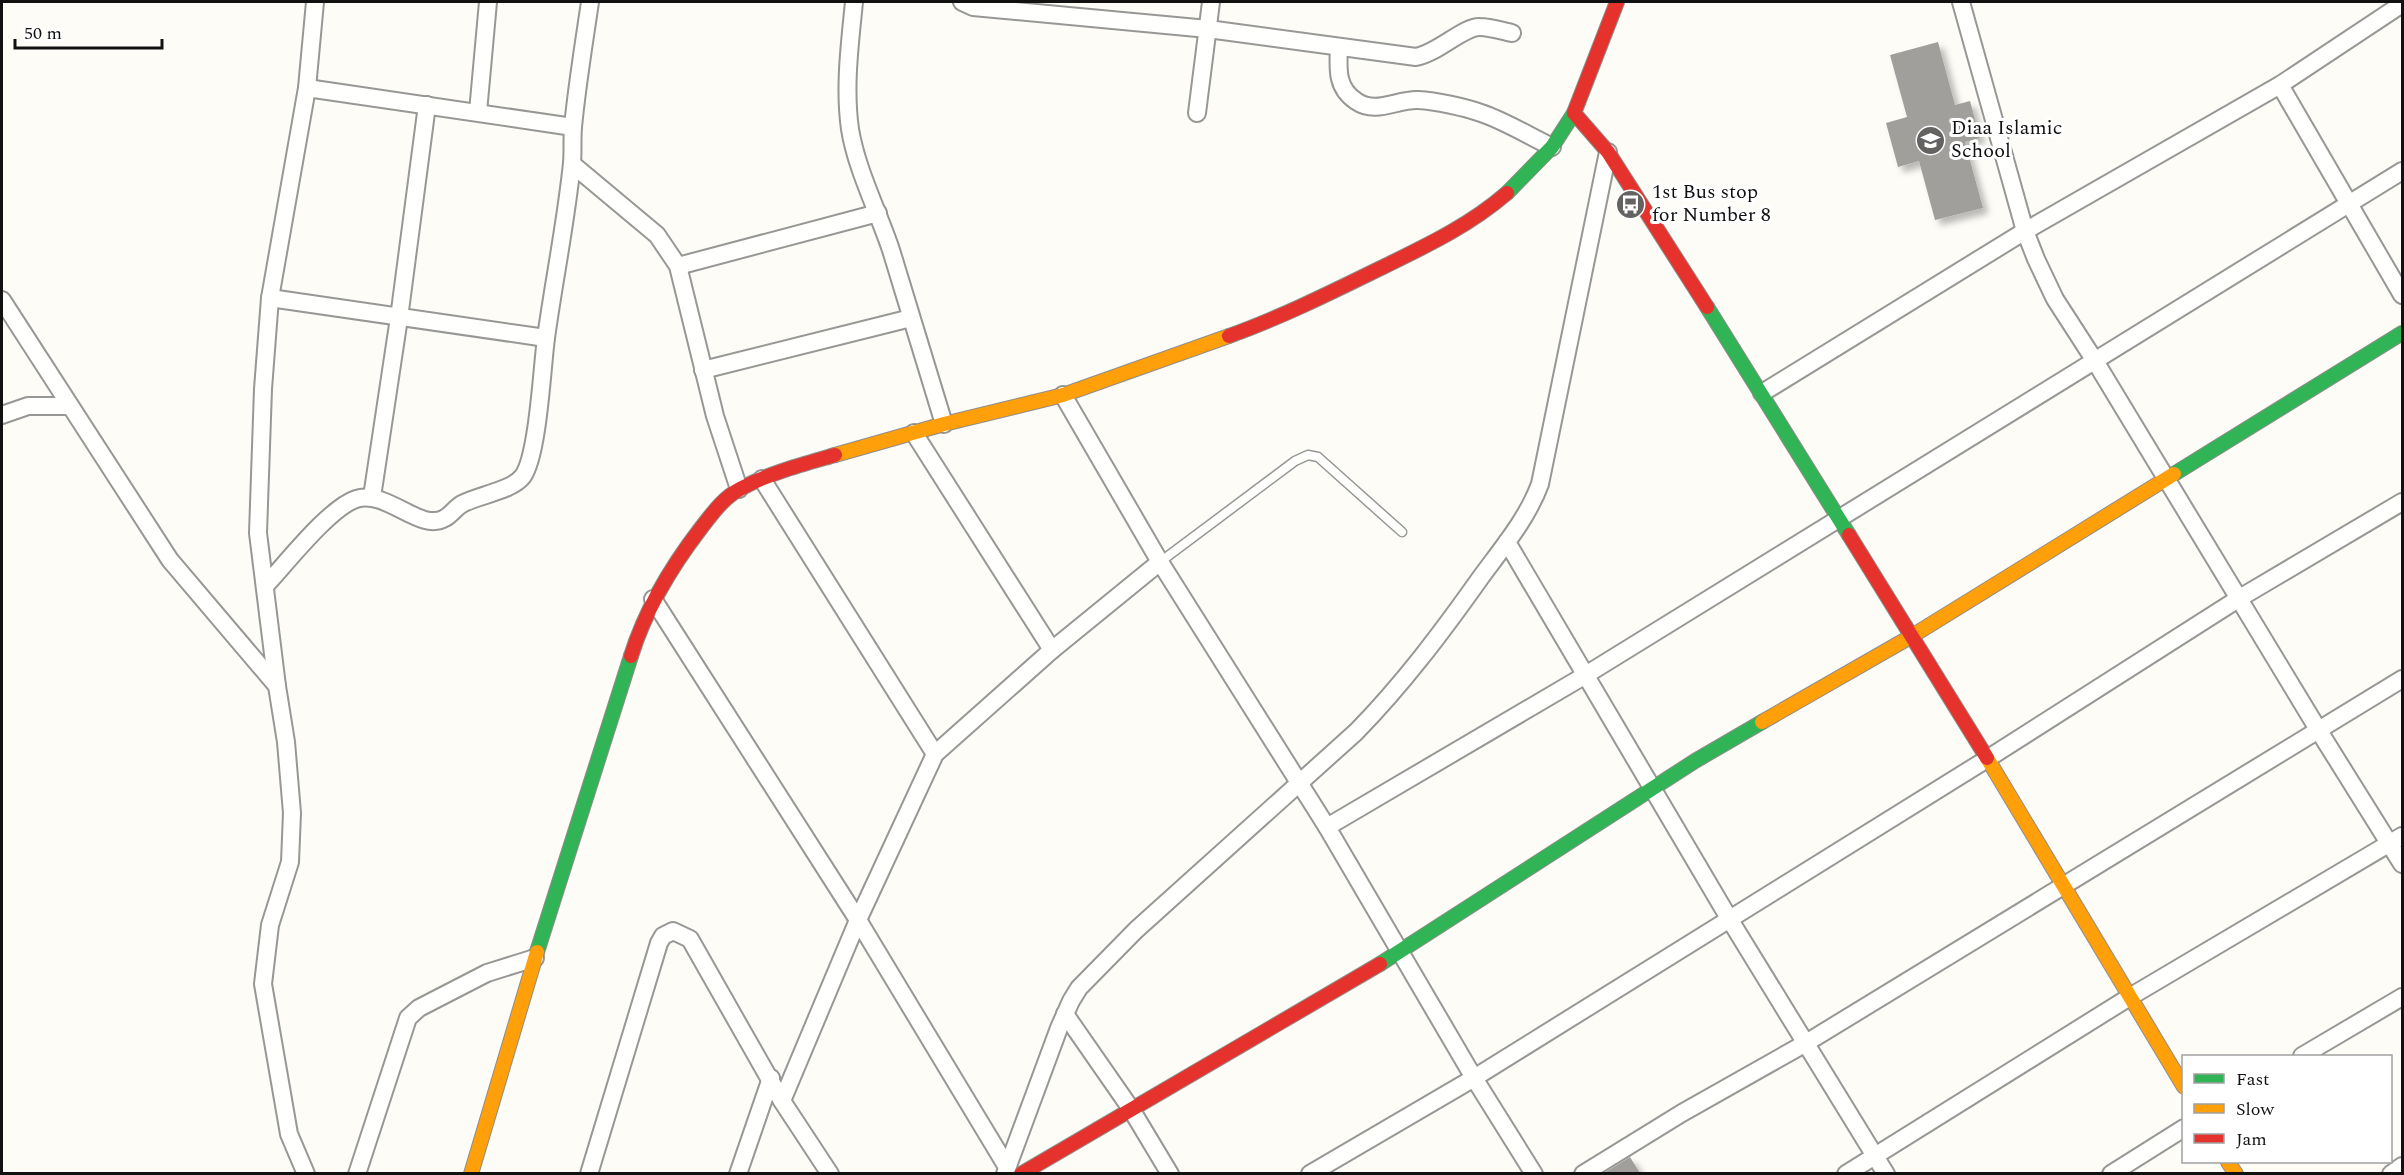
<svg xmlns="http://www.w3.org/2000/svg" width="2404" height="1175" font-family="Spectral,serif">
<defs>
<filter id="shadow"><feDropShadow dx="5.5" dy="5.5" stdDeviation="3" flood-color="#0004"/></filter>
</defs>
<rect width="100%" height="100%" fill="#fdfcf7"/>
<g fill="#a19f9c" filter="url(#shadow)">
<polygon points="1938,42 1955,105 1970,101 1980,138 1965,142 1983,208 1935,220 1919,161 1898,167 1886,123 1907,117 1890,55"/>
<polygon points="1630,1157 1640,1173 1604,1173"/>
</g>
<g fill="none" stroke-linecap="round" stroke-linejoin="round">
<defs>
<polyline id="lane" points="1160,562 1295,461 1308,455 1318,457 1402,532"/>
<g id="street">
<path d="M854,2C850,43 844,87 850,129C856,168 878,211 891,250C909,308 926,366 944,424"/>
<path d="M962,2L973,7L1208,29L1416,57C1438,53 1464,26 1480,27C1490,27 1502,31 1512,33"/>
<polyline points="1961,2 2025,231 2036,259 2055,299 2095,361 2319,731 2402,864"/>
<path d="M1339,47C1338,68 1336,88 1356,101C1376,115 1397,99 1418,100C1436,101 1464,107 1481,113C1505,121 1529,136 1552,147"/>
<polyline points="2280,85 2402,295"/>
<polyline points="307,88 573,127"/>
<polyline points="478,112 488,2"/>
<polyline points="1197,113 1211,2"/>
<polyline points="572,164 657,235 678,266 715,416 739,489"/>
<polyline points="678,266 878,213"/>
<polyline points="270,298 546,338"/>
<polyline points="2,300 170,560 277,686 286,742 292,813 290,862 270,925 263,984 289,1134 306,1174"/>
<polyline points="703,370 911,318"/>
<polyline points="1762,393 2025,231 2280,85 2402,4"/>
<polyline points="1063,395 1160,562 1327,827 1474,1078 1534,1174"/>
<polyline points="2,415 28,406 68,406"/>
<polyline points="914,433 1052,650"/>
<polyline points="762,479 935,754"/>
<polyline points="372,497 399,318 427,105"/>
<polyline points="1507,542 1730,920 1886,1174"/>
<path d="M265,586C285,565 329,508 356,499C387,489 420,533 445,518C451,515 455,508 462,504C478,495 512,491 523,476C538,455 542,368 546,338C554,280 566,222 572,163C573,151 572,139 573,127C577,85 584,43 590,2"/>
<polyline points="653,599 858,920 1007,1167"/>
<polyline points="277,686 258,533 263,389 270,298 307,88 315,2"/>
<polyline points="1327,827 1584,676 2402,171"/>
<polyline points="1065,1014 1131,1109 1170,1174"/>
<polyline points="2302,1056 2402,997"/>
<polyline points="782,1101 858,920 935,754 1052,650 1160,562"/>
<polyline points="357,1174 408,1018 419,1008 487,973 535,958"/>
<polyline points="589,1174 659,943 663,936 673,931 690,939 782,1101 830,1174"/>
<polyline points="738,1174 771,1078"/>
<path d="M1005,1174L1059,1028L1071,1001L1079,988L1136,930L1356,732C1403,684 1442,632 1481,577C1503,547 1527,519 1540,484L1608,152"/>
<polyline points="1310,1174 1474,1078 1987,759 2238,599 2402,502"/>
<polyline points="1583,1174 1682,1113 1806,1043 2402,679"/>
<polyline points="1846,1174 2128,998 2402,836"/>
<polyline points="2111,1174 2184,1128"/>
<polyline points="2391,1174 2402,1166"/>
</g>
<g id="fast">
<polyline points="1507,193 1552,147 1574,113"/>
<polyline points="1707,307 1849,535"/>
<polyline points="2174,474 2402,333"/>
<polyline points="537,952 631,656"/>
<polyline points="1380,964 1695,761 1762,722"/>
</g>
<g id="slow">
<polyline points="835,455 944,424 1063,395 1229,336"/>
<polyline points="1762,722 1912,636 2174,474"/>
<polyline points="1987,758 2184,1087"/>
<polyline points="2228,1162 2236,1174"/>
<polyline points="471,1174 537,952"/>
</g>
<g id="jam">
<polyline points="1617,2 1574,113 1608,152 1707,307"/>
<path d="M1229,336C1282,317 1334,291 1385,266C1428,245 1470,225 1507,193"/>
<polyline points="1849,535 1987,758"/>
<path d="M631,656C646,608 671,567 701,528C712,514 723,498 740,489C769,473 804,464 835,455"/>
<polyline points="1021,1174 1380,964"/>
</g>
</defs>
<use href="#lane" stroke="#979795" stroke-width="11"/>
<use href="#street" stroke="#979795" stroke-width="20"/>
<use href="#fast" stroke="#8e8d8b" stroke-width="16"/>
<use href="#slow" stroke="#8e8d8b" stroke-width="16"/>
<use href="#jam" stroke="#8e8d8b" stroke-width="16"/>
<use href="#lane" stroke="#fffffe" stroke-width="8"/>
<use href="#street" stroke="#fffffe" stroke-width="16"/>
<use href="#fast" stroke="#30b455" stroke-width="14"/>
<use href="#slow" stroke="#ff9f0a" stroke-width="14"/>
<use href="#jam" stroke="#e5322d" stroke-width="14"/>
</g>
<defs>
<symbol id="school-disc" viewBox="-11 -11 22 22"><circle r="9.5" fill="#646362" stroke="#fff"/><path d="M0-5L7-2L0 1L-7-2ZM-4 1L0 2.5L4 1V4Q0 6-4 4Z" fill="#fff"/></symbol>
<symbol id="bus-disc" viewBox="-11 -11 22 22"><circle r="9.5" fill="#646362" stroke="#fff"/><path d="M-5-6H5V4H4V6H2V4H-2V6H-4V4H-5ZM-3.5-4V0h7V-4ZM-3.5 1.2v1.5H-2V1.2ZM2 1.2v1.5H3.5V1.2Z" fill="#fff"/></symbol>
</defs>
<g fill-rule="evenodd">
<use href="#school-disc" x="1914" y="124" width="33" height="33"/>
<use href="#bus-disc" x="1614" y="188" width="33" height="33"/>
</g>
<g text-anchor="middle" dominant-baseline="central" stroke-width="6" stroke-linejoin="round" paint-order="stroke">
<g font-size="20" fill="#111" stroke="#fff" text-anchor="start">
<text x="1951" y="128">Diaa Islamic<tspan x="1951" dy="23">School</tspan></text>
<text x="1652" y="192">1st Bus stop<tspan x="1652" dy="23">for Number 8</tspan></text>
</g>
</g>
<rect width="2404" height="1175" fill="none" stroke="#111111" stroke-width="6"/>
<rect x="2182" y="1055" width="210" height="108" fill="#ffffff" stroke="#a0a0a0" stroke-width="1.5"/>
<rect x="2194" y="1074" width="30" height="9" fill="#30b455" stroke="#a0a0a0" stroke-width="1.5"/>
<text x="2236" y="1085" font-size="18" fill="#111111">Fast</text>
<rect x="2194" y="1104" width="30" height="9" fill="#ff9f0a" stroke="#a0a0a0" stroke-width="1.5"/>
<text x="2236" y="1115" font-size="18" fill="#111111">Slow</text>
<rect x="2194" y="1134" width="30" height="9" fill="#e5322d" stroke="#a0a0a0" stroke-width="1.5"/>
<text x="2236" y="1145" font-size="18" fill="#111111">Jam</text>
<path d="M15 39v9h147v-9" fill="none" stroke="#111111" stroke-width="3"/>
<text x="24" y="39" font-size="18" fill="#111111" stroke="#ffffff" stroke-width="4.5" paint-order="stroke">50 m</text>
</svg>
